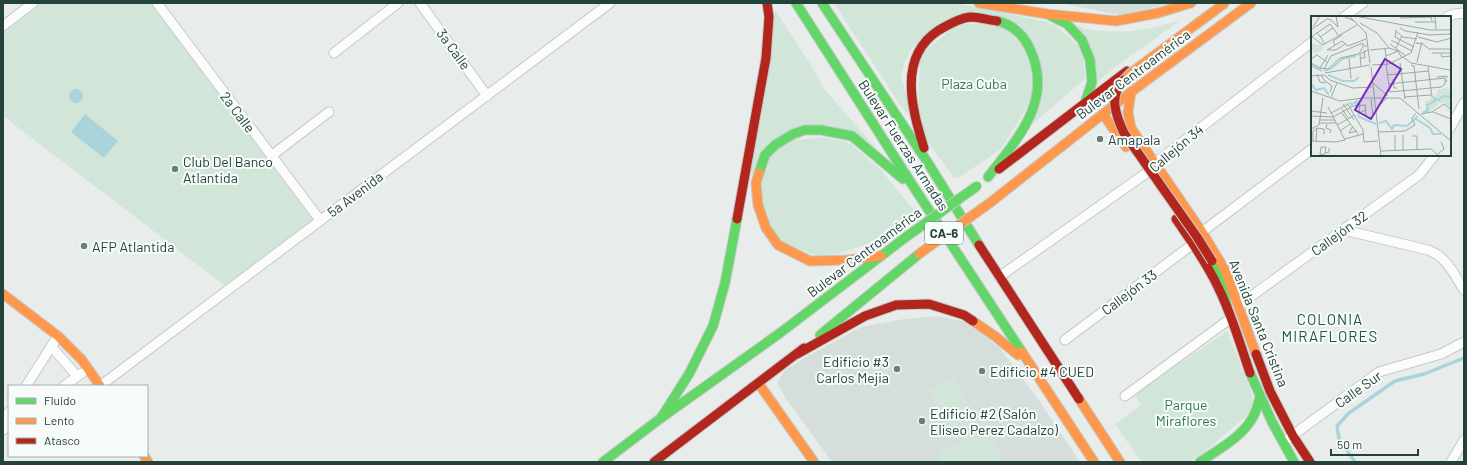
<svg xmlns="http://www.w3.org/2000/svg" width="1467" height="465" font-family="Barlow,sans-serif">
<rect width="100%" height="100%" fill="#e8edeb"/>
<g fill="#d6dedb">
<polygon points="1060,3 1174,3 1120,15"/>
<polygon points="937,316 965,322 999,347 1040,402 1080,462 832,462 786,399 777,383 784,371 808,356 861,327 904,319"/>
</g>
<g fill="#d1e6d8">
<polygon points="30,3 153,3 318,222 228,288 3,116 3,23"/>
<polygon points="834,3 956,3 1047,22 1056,26 1083,49 1085,79 1028,128 1037,52 980,14 912,48 905,61 901,77 911,108 907,114 900,105"/>
<polygon points="775,10 814,70 825,90 877,149 818,127 787,146 798,140 821,137 842,141 852,145 881,170 916,213 892,230 868,244 836,254 819,257 773,238 751,171"/>
<path d="M1180,20L1173,26L1115,67L1099,81L1068,21C1074,24 1081,28 1088,29C1119,35 1151,30 1180,20Z"/>
<polygon points="957,24 998,24 1027,48 1035,95 1001,149 960,177 954,178 926,139 918,109 920,56"/>
<polygon points="1227,331 1248,383 1253,398 1250,413 1202,454 1189,462 1143,462 1138,457 1115,424 1141,405 1135,394"/>
<polygon points="955,378 978,424 951,436 929,391"/>
<polygon points="988,428 1003,462 942,462 937,452"/>
</g>
<g fill="#a9d4db">
<circle cx="76" cy="96" r="7"/>
<polygon points="85,114 118,141 104,158 71,132"/>
</g>
<g fill="none" stroke-linecap="round" stroke-linejoin="round">
<polyline stroke="#a9d4db" stroke-width="3.5" points="1355,462 1339,439 1337,426 1349,413 1395,381 1424,374 1464,358"/>
<defs>
<g id="street">
<polyline points="157,3 320,220"/>
<polyline points="420,3 487,96"/>
<polyline points="1344,17 1363,3"/>
<polyline points="1447,17 1454,14 1464,13"/>
<polyline points="3,26 33,3"/>
<polyline points="334,53 398,3"/>
<polyline points="1450,128 1464,103"/>
<polyline points="271,156 329,112"/>
<path d="M1344,230L1428,250C1447,257 1453,273 1464,290"/>
<polyline points="1202,232 1312,149"/>
<polyline points="999,277 1145,174 1155,163 1312,42"/>
<polyline points="1239,305 1419,175 1435,155"/>
<polyline points="1065,340 1193,244"/>
<polyline points="51,346 77,376"/>
<polyline points="26,386 58,336"/>
<polyline points="64,386 82,373"/>
<polyline points="100,386 610,3"/>
<polyline points="1125,396 1231,318"/>
<polyline points="3,421 9,412"/>
<polyline points="3,430 9,426"/>
<polyline points="1289,438 1379,372 1441,354 1464,342"/>
<polyline points="1451,462 1464,440"/>
</g>
<g id="fast">
<polyline points="796,3 915,189 1022,352"/>
<polyline points="822,3 928,163 979,245"/>
<polyline points="1051,16 1067,24 1082,40 1090,60 1092,82 1085,103"/>
<polyline points="759,173 765,155 775,145 793,134 805,130 821,130 852,136 903,179"/>
<path d="M988,177C1018,138 1055,99 1029,47C1023,34 1011,24 997,21"/>
<polyline points="1212,261 1222,283 1228,310"/>
<polyline points="820,335 919,254"/>
<polyline points="1250,373 1272,422 1294,462"/>
<polyline points="661,418 689,374 713,326 725,283 737,219"/>
<polyline points="603,462 661,418 780,333 906,237"/>
<path d="M1200,462C1219,449 1244,436 1254,415C1257,409 1258,403 1260,397"/>
</g>
<g id="slow">
<polyline points="979,3 1047,14 1116,21 1158,13 1191,3"/>
<polyline points="1131,92 1128,112 1131,128 1202,232 1225,270 1256,354"/>
<polyline points="1103,114 1126,147"/>
<polyline points="759,173 756,183 758,205 766,228 778,245 810,261 847,260 881,256"/>
<polyline points="991,202 1131,92 1251,3"/>
<polyline points="3,294 58,336 82,360 100,386"/>
<polyline points="973,321 996,337 1018,355"/>
<polyline points="1022,352 1094,462"/>
<polyline points="759,384 814,462"/>
<polyline points="1079,399 1120,462"/>
<polyline points="144,456 148,462"/>
</g>
<g id="jam">
<path d="M924,148C912,109 897,57 939,30C948,25 959,18 970,17C979,17 988,20 997,21"/>
<polyline points="999,169 1127,71"/>
<polyline points="737,219 766,58 769,17 767,3"/>
<path d="M1176,219C1191,241 1207,263 1218,287C1232,315 1240,344 1250,373"/>
<polyline points="979,245 1079,399"/>
<polyline points="797,354 865,316 896,305 929,304 964,315 973,321"/>
<polyline points="1256,354 1270,391 1293,436 1310,462"/>
<polyline points="654,462 804,348"/>
</g>
</defs>
<use href="#street" stroke="#c5cac8" stroke-width="11"/>
<use href="#fast" stroke="#c3cbc8" stroke-width="11"/>
<use href="#slow" stroke="#c3cbc8" stroke-width="11"/>
<use href="#jam" stroke="#c3cbc8" stroke-width="11"/>
<use href="#street" stroke="#fcfcfc" stroke-width="9"/>
<use href="#fast" stroke="#63d668" stroke-width="9"/>
<use href="#slow" stroke="#ff974d" stroke-width="9"/>
<use href="#jam" stroke="#b3261e" stroke-width="9"/>
<defs>
<polyline id="fast-bridge" points="906,237 977,186"/>
<g id="slow-bridge">
<polyline points="1124,80 1132,72 1225,3"/>
<polyline points="919,254 991,202"/>
</g>
<path id="jam-bridge" d="M1124,80C1108,95 1116,116 1124,133L1197,237L1212,261"/>
</defs>
<use href="#fast-bridge" stroke="#c3ccc9" stroke-width="11" stroke-linecap="butt"/>
<use href="#slow-bridge" stroke="#c3ccc9" stroke-width="11" stroke-linecap="butt"/>
<use href="#jam-bridge" stroke="#c3ccc9" stroke-width="11" stroke-linecap="butt"/>
<use href="#fast-bridge" stroke="#63d668" stroke-width="9"/>
<use href="#slow-bridge" stroke="#ff974d" stroke-width="9"/>
<use href="#jam-bridge" stroke="#b3261e" stroke-width="9"/>
</g>
<g fill="#697e78" stroke="#f7fbf9" stroke-width="1.5">
<circle cx="1100" cy="139" r="4"/>
<circle cx="175" cy="169" r="4"/>
<circle cx="84" cy="246" r="4"/>
<circle cx="897" cy="369" r="4"/>
<circle cx="982" cy="371" r="4"/>
<circle cx="922" cy="421" r="4"/>
</g>
<g text-anchor="middle" dominant-baseline="central" stroke-width="4" stroke-linejoin="round" paint-order="stroke">
<rect fill="#f7fbf9" stroke="#637a73" stroke-width="1" x="925" y="222" width="38" height="22" rx="3"/>
<g font-size="13" font-weight="bold" fill="#24423a">
<text x="944" y="233">CA-6</text>
</g>
<g font-size="14" fill="#24423a" stroke="#f7fbf9">
<text transform="translate(454 49) rotate(54)">3a Calle</text>
<text transform="translate(1133 74) rotate(-37)">Bulevar Centroamérica</text>
<text transform="translate(238 112) rotate(53)">2a Calle</text>
<text transform="translate(904 145) rotate(57)">Bulevar Fuerzas Armadas</text>
<text transform="translate(1176 148) rotate(-40)">Callejón 34</text>
<text transform="translate(355 194) rotate(-37)">5a Avenida</text>
<text transform="translate(1339 233) rotate(-36)">Callejón 32</text>
<text transform="translate(864 252) rotate(-37)">Bulevar Centroamérica</text>
<text transform="translate(1129 292) rotate(-37)">Callejón 33</text>
<text transform="translate(1259 323) rotate(68)">Avenida Santa Cristina</text>
<text transform="translate(1358 389) rotate(-35)">Calle Sur</text>
</g>
<g font-size="14" fill="#2d7a4b" stroke="#f7fbf9">
<text x="974" y="83">Plaza Cuba</text>
<text x="1186" y="404">Parque<tspan x="1186" dy="16">Miraflores</tspan></text>
</g>
<g font-size="14" fill="#24423a" stroke="#f7fbf9" text-anchor="start">
<text x="1108" y="139">Amapala</text>
<text x="183" y="161">Club Del Banco<tspan x="183" dy="16">Atlantida</tspan></text>
<text x="92" y="246">AFP Atlantida</text>
<text x="889" y="361" text-anchor="end">Edificio #3<tspan x="889" dy="16">Carlos Mejia</tspan></text>
<text x="990" y="371">Edificio #4 CUED</text>
<text x="930" y="413">Edificio #2 (Salón<tspan x="930" dy="16">Eliseo Perez Cadalzo)</tspan></text>
</g>
<g font-size="15" letter-spacing="1" fill="#1f5548" stroke="#f7fbf9">
<text x="1330" y="319">COLONIA<tspan x="1330" dy="17">MIRAFLORES</tspan></text>
</g>
</g>
<g transform="translate(1311 16)">
<rect width="140" height="140" fill="#e8edeb"/>
<path d="M1,27L7,29L9,27L13,32L5,38L3,35L0,37ZM135,72L140,74V93L133,87H128L120,95L110,98L115,92L113,86L125,80L127,74Z" fill="#d1e6d8"/>
<path fill="none" stroke="#a9d4db" stroke-width="2" d="M0,49L11,55M13,55L21,52L31,43L45,40M17,59L32,65H43L48,61M0,68L5,74L13,72L18,79M39,86L40,89L46,85L45,90M112,96L117,95L116,89L124,85L123,82L127,84L132,80L140,81M47,98L48,101L65,108M105,103L119,112L122,118H130M68,107L75,105L81,113L83,109L96,110L107,100"/>
<path fill="none" stroke="#9aa9a4" stroke-width="1" d="M32,0L43,5M38,0L55,17L59,47M44,0L119,14H140M124,0L125,13M89,2L120,1L121,5M104,6H125M49,7L66,17L78,32L87,35L91,42M2,11L9,0M89,12L94,15L119,19L140,18M0,14L16,3L20,4L27,11L25,0M84,14L92,21L106,23M6,16L14,28M85,16L84,21L103,31M0,20L12,29L46,9M0,21L19,8L27,19M9,21L22,12M107,21L126,26L140,22M80,24L101,35M105,27L112,28L118,33H140M79,28L95,40M24,29L22,25L31,19M85,32L91,20M74,33L76,48M16,34L31,25L37,30L55,23M16,34H25L34,28M59,34L78,32M121,37H140M130,38L131,41L140,40M75,40L87,35M92,41L100,47L139,54M50,42H54L53,34M0,43L6,39L16,46M38,43L40,63M106,46L111,26M0,47L9,52L17,53L29,42L48,38L52,30H56M89,47L94,83M75,48L79,76L130,71L134,68V63M61,49L78,48L100,37L107,16M100,49L103,50L108,93M50,50L49,38L57,34M60,51L70,140M117,51L121,81M9,52L17,39M13,53L20,40L52,27V30M14,57L59,49M6,58L9,66L15,67M10,59L13,64L21,70L19,76M13,59L19,64L42,72L61,71M76,59L118,55M0,60L13,59M126,61L136,60V62M82,63L83,72H86M62,67L77,80M77,68L134,62L136,66M0,75L29,85L52,82H89L140,125M20,81L26,67M93,81L120,79M60,83L62,100M36,87L52,114L53,126L67,125M32,88L43,104M49,88L48,97L55,94M54,89L55,99L58,103L60,101M31,93L38,103M0,95L16,97M65,96L67,91L76,82M122,96L140,103M20,97L37,88M31,97L47,118M110,98L121,96L133,88L140,94M0,100L22,101L42,90L55,89M9,104H24M9,107H25M16,108L15,112L20,114L19,117M26,109L44,99M42,110L38,117L46,115M6,112L13,113V118M0,113L8,109L12,82M29,115L39,108M67,116L94,115L104,109L101,102L105,97M84,119V135M92,119V135M101,120H106V134M34,123L52,118M0,125L25,126L34,124L17,91M2,125V115L6,112M5,125L6,112M70,135L120,133L128,140M127,138L133,133L130,126M9,139L10,131H15L14,137M7,140L18,136V132"/>
<path fill="#7b2cbf" fill-opacity="0.15" stroke="#7b2cbf" stroke-width="2" d="M74,43L90,53L60,103L44,94Z"/>
<rect width="140" height="140" fill="none" stroke="#24423a" stroke-width="2"/>
</g>
<rect width="1467" height="465" fill="none" stroke="#24423a" stroke-width="8"/>
<rect x="8" y="385" width="140" height="72" fill="#f7fbf9" stroke="#a3b1ad"/>
<rect x="16" y="398" width="20" height="6" fill="#63d668" stroke="#a3b1ad"/>
<text x="44" y="405" font-size="12" fill="#24423a">Fluido</text>
<rect x="16" y="418" width="20" height="6" fill="#ff974d" stroke="#a3b1ad"/>
<text x="44" y="425" font-size="12" fill="#24423a">Lento</text>
<rect x="16" y="438" width="20" height="6" fill="#b3261e" stroke="#a3b1ad"/>
<text x="44" y="445" font-size="12" fill="#24423a">Atasco</text>
<path d="M1331 449v6h87v-6" fill="none" stroke="#24423a" stroke-width="2"/>
<text x="1337" y="449" font-size="12" fill="#24423a" stroke="#f7fbf9" stroke-width="3" paint-order="stroke">50 m</text>
</svg>
